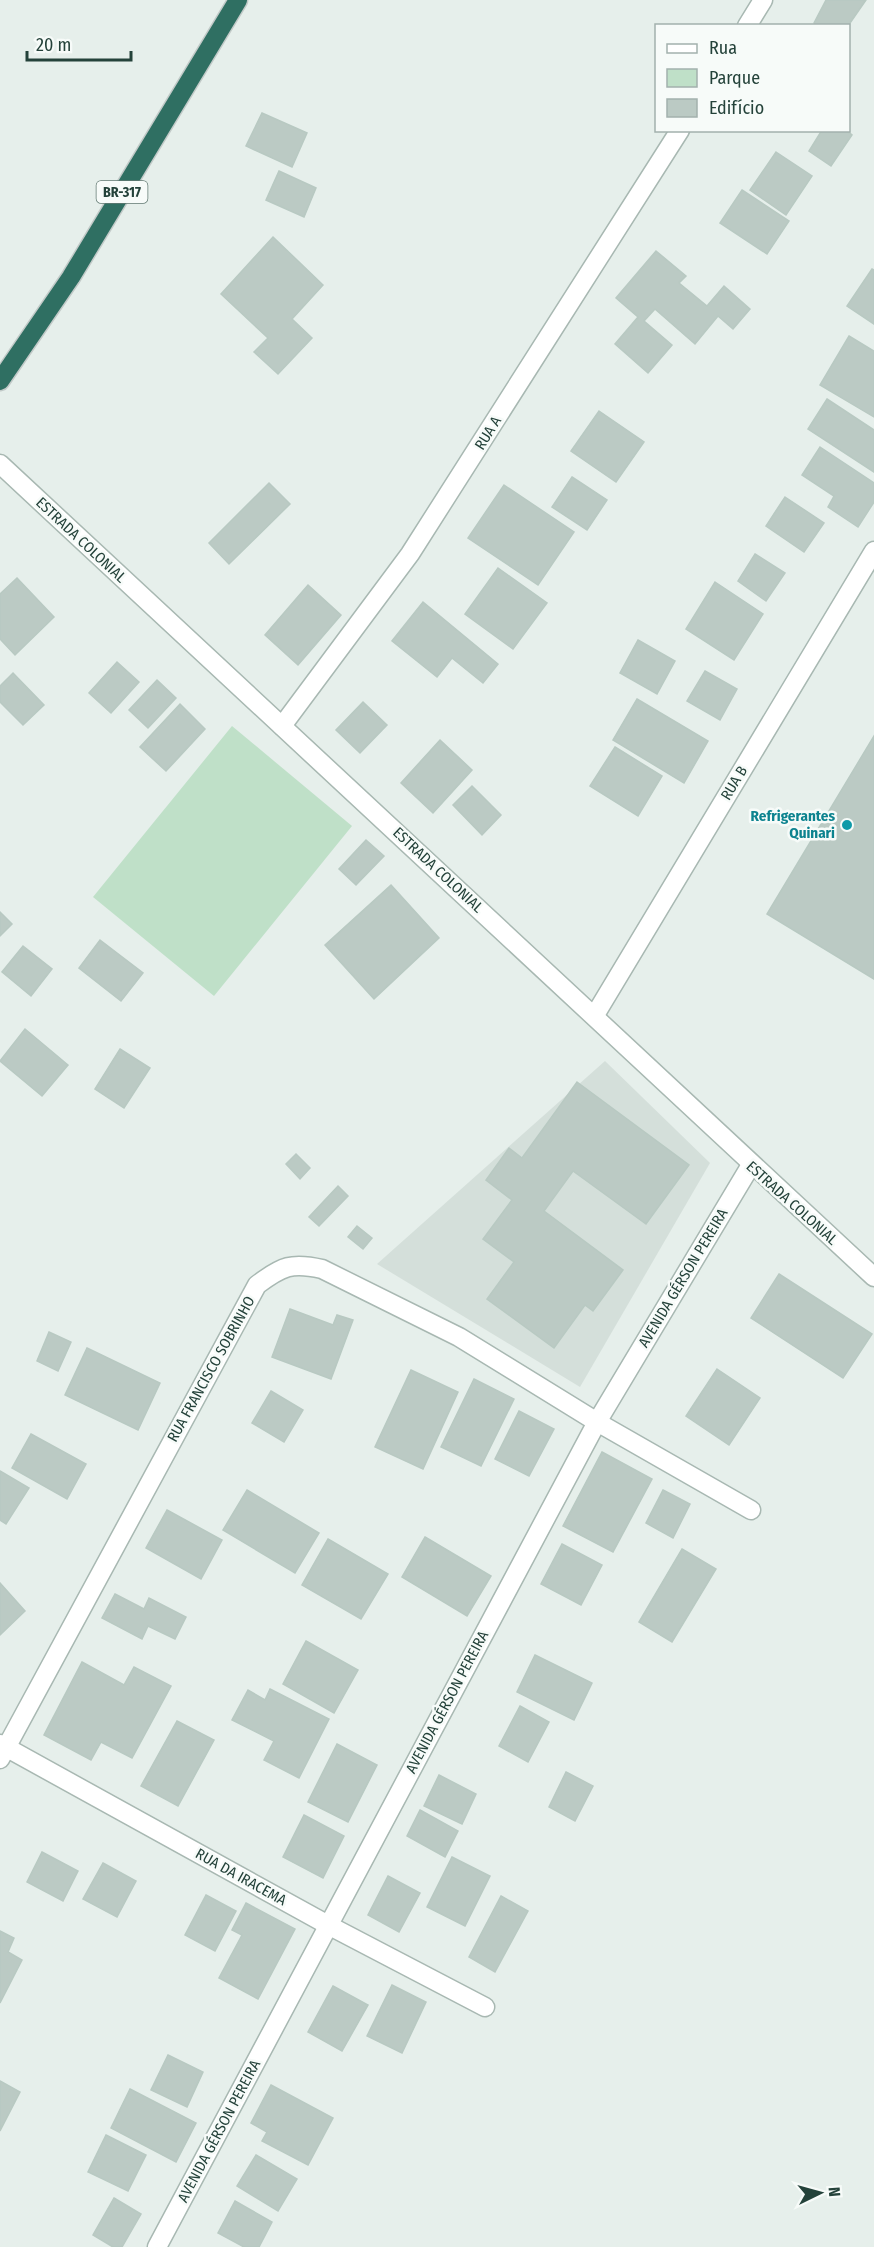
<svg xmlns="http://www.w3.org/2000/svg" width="874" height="2247" font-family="'Fira Sans Condensed',sans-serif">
<rect width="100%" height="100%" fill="#e6efeb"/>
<polygon fill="#d4dfda" points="605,1061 710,1163 580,1387 377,1264"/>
<polygon fill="#bfe0c8" points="232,726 352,826 214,996 93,897"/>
<g fill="#bbcac4" stroke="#b8c9c2" stroke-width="1.5">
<polygon points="826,0 866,0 848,26 818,26 814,23"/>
<polygon points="262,113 307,133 292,167 246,146"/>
<polygon points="822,130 846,130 852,135 831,166 809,151"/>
<polygon points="776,152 812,176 786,215 750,190"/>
<polygon points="279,171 316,188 304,217 266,200"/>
<polygon points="742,190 789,221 767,254 720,223"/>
<polygon points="273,237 323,285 292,319 312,338 278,374 254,352 268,338 221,294"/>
<polygon points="656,251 686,276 679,283 707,306 724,286 750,309 733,329 718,316 695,344 655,309 644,321 672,345 648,373 615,344 638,317 616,298"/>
<polygon points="872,269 874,270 874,324 847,306"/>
<polygon points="849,336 874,351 874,417 820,385"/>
<polygon points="827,399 874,430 874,472 808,429"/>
<polygon points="599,411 644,442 616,482 571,451"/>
<polygon points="820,447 874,483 874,502 858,527 828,507 834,496 802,475"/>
<polygon points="572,477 607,500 587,530 552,507"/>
<polygon points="269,483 290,504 229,564 209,543"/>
<polygon points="504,485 574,532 538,585 468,538"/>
<polygon points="785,497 824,523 804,552 766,526"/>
<polygon points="755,554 785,573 766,601 738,581"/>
<polygon points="498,568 547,603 513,649 465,614"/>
<polygon points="17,578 54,617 15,655 0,639 0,594"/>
<polygon points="715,582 763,614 734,660 686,629"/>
<polygon points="308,585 341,615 298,665 265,635"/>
<polygon points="423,602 498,664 483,683 452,658 437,677 392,641"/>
<polygon points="638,640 675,661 657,694 620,673"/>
<polygon points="117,662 139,682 111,713 89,693"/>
<polygon points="705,671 737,689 720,720 687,701"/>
<polygon points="13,673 44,705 23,725 0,702 0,686"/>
<polygon points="157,680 176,698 148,728 129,710"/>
<polygon points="637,699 708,741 684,783 613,740"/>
<polygon points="363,702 387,725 360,753 336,730"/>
<polygon points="180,704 205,729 166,771 140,747"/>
<polygon points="874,736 874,979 767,914"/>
<polygon points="440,740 472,770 433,813 401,783"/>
<polygon points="615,747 662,776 638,816 590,786"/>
<polygon points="472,786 501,815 482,835 453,805"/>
<polygon points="366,840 384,856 356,885 339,869"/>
<polygon points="391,885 439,938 374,999 325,945"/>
<polygon points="0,912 12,924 0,936"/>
<polygon points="100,940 143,973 121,1001 79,968"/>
<polygon points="23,946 52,969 31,996 2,972"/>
<polygon points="25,1029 68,1065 42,1096 0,1061"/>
<polygon points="120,1049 150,1068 124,1108 95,1089"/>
<polygon points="577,1082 689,1165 646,1224 573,1171 544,1211 623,1270 593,1311 585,1305 554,1348 487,1299 514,1262 483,1239 512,1200 486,1180 509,1148 522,1158"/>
<polygon points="296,1154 310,1168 300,1179 286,1164"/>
<polygon points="338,1186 348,1196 319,1226 309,1217"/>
<polygon points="357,1226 372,1238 363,1249 348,1237"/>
<polygon points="779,1274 872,1334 843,1378 751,1318"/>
<polygon points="290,1309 333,1325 337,1315 353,1320 331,1379 272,1357"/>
<polygon points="49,1332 71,1342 58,1371 37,1361"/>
<polygon points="87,1348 160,1383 138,1430 65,1395"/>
<polygon points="717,1369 760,1398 729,1445 686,1416"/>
<polygon points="411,1370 458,1392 423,1469 375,1447"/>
<polygon points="474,1379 514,1399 481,1466 441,1447"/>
<polygon points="271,1391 303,1410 284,1442 252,1423"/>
<polygon points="519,1411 554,1429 529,1476 495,1459"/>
<polygon points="31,1434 86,1464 67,1499 12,1468"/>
<polygon points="602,1452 652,1479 613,1552 563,1526"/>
<polygon points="0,1471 29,1488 6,1524 0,1520"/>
<polygon points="247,1490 319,1533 295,1573 223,1530"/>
<polygon points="663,1490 690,1504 673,1538 646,1523"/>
<polygon points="167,1510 222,1540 201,1579 146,1548"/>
<polygon points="425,1537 491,1576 467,1616 402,1577"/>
<polygon points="328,1539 388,1574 361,1619 302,1585"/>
<polygon points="562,1544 602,1565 581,1605 541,1584"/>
<polygon points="682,1549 716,1569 672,1642 639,1622"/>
<polygon points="0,1583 25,1611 0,1635"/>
<polygon points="115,1594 144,1609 149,1598 186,1617 175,1639 148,1626 142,1639 102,1618"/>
<polygon points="306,1641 358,1670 334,1713 283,1684"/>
<polygon points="535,1655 592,1683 574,1720 517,1692"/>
<polygon points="82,1662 124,1685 134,1667 171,1686 132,1758 101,1742 91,1760 44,1735"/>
<polygon points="270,1689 329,1719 299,1778 264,1760 274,1741 232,1720 248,1690 265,1700"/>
<polygon points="520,1706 549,1722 528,1762 499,1746"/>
<polygon points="177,1721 214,1740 178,1806 141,1786"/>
<polygon points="337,1744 377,1765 348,1822 308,1802"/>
<polygon points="566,1772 593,1786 575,1821 549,1807"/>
<polygon points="439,1775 476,1794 462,1824 424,1806"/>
<polygon points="420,1810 458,1831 445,1857 407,1836"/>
<polygon points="304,1815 344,1836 323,1878 283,1857"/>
<polygon points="42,1852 78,1871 63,1901 27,1882"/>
<polygon points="452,1857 490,1876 465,1926 427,1907"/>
<polygon points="103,1863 136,1881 117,1917 83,1899"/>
<polygon points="388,1876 420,1893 399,1932 368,1915"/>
<polygon points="206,1895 236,1911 215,1951 185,1935"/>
<polygon points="501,1896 528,1911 495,1972 469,1957"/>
<polygon points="246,1903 295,1929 258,1999 219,1978 242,1935 232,1930"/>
<polygon points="0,1931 14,1938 8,1952 22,1960 0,2003"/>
<polygon points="392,1985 426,2002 402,2053 367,2036"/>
<polygon points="333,1986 368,2005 342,2051 308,2032"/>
<polygon points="168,2055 203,2072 187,2107 151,2090"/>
<polygon points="0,2081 20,2092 0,2131"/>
<polygon points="271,2085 333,2118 308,2165 262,2141 267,2132 251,2123"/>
<polygon points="130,2089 196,2123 176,2162 111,2128"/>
<polygon points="106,2135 146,2155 128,2191 88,2172"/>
<polygon points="256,2155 297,2179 278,2211 237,2186"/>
<polygon points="114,2198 141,2214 122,2247 113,2247 93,2235"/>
<polygon points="235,2201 272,2222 259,2247 244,2247 218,2233"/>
</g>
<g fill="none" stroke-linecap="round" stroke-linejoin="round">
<defs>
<g id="street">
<polyline points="747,26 763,0"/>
<polyline points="0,464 874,1277"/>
<polyline points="282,726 410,554 680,130"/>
<polyline points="595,1015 874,551"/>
<polyline points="0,1744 328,1925 485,2007"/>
<path d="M0,1759L257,1285C282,1266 292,1262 322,1269L459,1337L597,1422L751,1510"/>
<polyline points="157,2247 597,1422 751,1165"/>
</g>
<polyline id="highway" points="0,381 71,277 238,0"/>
</defs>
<use href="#street" stroke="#a8b8b2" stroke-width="21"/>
<use href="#highway" stroke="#c2cac8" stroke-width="21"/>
<use href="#street" stroke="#fff" stroke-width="18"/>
<use href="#highway" stroke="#2f6f62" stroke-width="18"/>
</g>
<circle fill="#0f9aa8" stroke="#f7fbf9" stroke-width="2" cx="847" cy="825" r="6"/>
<g text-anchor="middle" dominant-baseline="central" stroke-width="5" stroke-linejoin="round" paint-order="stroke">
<rect fill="#f7fbf9" stroke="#637a73" stroke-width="1.5" x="96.5" y="181" width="51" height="22" rx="4.5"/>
<g font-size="14" font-weight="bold" fill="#24423a">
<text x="122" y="192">BR-317</text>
</g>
<g font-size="15" fill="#24423a" stroke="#f7fbf9">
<text transform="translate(488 433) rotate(-58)">RUA A</text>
<text transform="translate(81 540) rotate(43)">ESTRADA COLONIAL</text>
<text transform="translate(734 783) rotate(-59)">RUA B</text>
<text transform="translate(438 870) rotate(43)">ESTRADA COLONIAL</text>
<text transform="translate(792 1203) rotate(42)">ESTRADA COLONIAL</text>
<text transform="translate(683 1278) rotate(-59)">AVENIDA GÉRSON PEREIRA</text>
<text transform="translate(211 1369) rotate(-61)">RUA FRANCISCO SOBRINHO</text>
<text transform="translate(447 1702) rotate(-62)">AVENIDA GÉRSON PEREIRA</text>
<text transform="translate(241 1877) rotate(29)">RUA DA IRACEMA</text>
<text transform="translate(219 2131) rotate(-62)">AVENIDA GÉRSON PEREIRA</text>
</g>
<g font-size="15" font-weight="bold" fill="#0d838f" stroke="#f7fbf9" text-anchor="end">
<text x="835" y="816">Refrigerantes<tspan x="835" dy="17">Quinari</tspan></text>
</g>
</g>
<rect x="655" y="24" width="195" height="108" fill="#f7fbf9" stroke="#a3b1ad" stroke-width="1.5"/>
<rect x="667" y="44" width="30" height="9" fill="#ffffff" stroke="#a3b1ad" stroke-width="1.5"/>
<text x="709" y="54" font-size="18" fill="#24423a">Rua</text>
<rect x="667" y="69" width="30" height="18" fill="#bfe0c8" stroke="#a3b1ad" stroke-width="1.5"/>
<text x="709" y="84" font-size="18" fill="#24423a">Parque</text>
<rect x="667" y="99" width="30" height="18" fill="#bbcac4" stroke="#a3b1ad" stroke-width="1.5"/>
<text x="709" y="114" font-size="18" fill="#24423a">Edifício</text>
<g transform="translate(820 2193) rotate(85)" stroke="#f7fbf9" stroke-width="4.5" paint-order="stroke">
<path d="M0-4.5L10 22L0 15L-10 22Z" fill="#24423a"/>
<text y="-9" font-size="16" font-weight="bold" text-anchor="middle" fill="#24423a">N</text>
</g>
<path d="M27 51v9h104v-9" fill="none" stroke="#24423a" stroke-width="3"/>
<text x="36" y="51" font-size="18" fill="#24423a" stroke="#f7fbf9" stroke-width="4.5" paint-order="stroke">20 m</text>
</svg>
